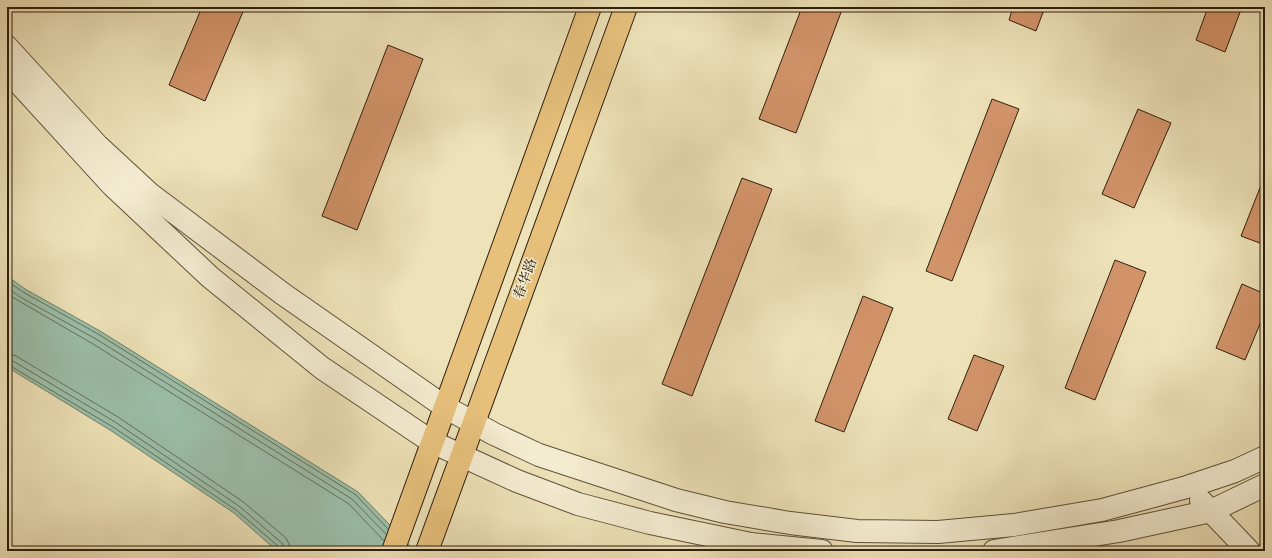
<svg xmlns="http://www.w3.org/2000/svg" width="1272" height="558" font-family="Vollkorn,'Noto Serif SC',serif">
<rect width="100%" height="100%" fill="#eee2b8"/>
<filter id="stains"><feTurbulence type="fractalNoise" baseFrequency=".005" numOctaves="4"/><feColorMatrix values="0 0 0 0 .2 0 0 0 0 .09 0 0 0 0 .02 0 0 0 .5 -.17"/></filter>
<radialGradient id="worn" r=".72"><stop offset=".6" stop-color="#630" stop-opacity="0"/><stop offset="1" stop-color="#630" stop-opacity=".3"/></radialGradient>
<polygon fill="#9bbfa9" stroke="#6f7f6b" points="7,276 25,289 100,331 358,492 415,551 277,551 234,513 110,430 7,367"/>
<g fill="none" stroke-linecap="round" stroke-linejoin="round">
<g stroke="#646f5c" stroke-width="1">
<polyline points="7,281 23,292 98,334 356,495 388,529"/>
<polyline points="7,287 20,297 96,339 352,499 386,534"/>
<polyline points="7,294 93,344 349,504 384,541"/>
<polyline points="7,353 16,356 118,417 242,501 286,538 289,544 291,551"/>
<polyline points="7,359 13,361 115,422 239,506 282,543 285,551"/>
<polyline points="7,364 113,427 236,510 278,546 279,551"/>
</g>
</g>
<g fill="#d29369" stroke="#2d1f0f">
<polygon points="202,7 245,7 205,101 169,85"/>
<polygon points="802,7 843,7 796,133 759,119"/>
<polygon points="1013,7 1045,7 1036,31 1009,20"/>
<polygon points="1208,7 1242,7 1225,52 1196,40"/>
<polygon points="388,45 423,59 357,230 322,216"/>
<polygon points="992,99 1019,109 952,281 926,271"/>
<polygon points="1138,109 1171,123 1134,208 1102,194"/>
<polygon points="1265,175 1265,245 1241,236"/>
<polygon points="742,178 772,189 692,396 662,384"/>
<polygon points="1115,260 1146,272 1095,400 1065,388"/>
<polygon points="1242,284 1265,294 1265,312 1245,360 1216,348"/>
<polygon points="863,296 893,308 844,432 815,421"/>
<polygon points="974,355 1004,366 977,431 948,419"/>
</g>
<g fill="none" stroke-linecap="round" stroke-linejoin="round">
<defs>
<g id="minor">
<polyline points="7,47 97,145 150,194 283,294 445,407 494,434 539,455 676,500 725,512 790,523 857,531 938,532 1014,525 1102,510 1187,487 1235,471 1265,457"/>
<polyline points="7,70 112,185 210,277 322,368 432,442 517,481 578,504 650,523 751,544 822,551"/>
<polyline points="1201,501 1249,551"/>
<polyline points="994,551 1119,531 1211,511 1265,485"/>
</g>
<g id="major">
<polyline points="393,551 590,7"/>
<polyline points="427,551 626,7"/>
</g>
</defs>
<use href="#minor" stroke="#5d5039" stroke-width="24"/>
<use href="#major" stroke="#2d1f0f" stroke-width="24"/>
<use href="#minor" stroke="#f4ecd1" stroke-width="22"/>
<use href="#major" stroke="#e7c17c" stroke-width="22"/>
</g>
<g text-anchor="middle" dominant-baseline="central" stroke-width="3" stroke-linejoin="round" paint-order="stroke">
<g font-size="14" fill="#2d1f0f" stroke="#f4ecd1">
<text transform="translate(526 279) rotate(-70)">春华路</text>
</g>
</g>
<rect width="1272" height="558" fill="none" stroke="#eee2b8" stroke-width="24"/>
<rect x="8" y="8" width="1256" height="542" fill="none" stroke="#2d1f0f" stroke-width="2"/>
<rect x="12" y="12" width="1248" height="534" fill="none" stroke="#2d1f0f"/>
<rect width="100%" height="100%" filter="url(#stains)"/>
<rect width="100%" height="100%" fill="url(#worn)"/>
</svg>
